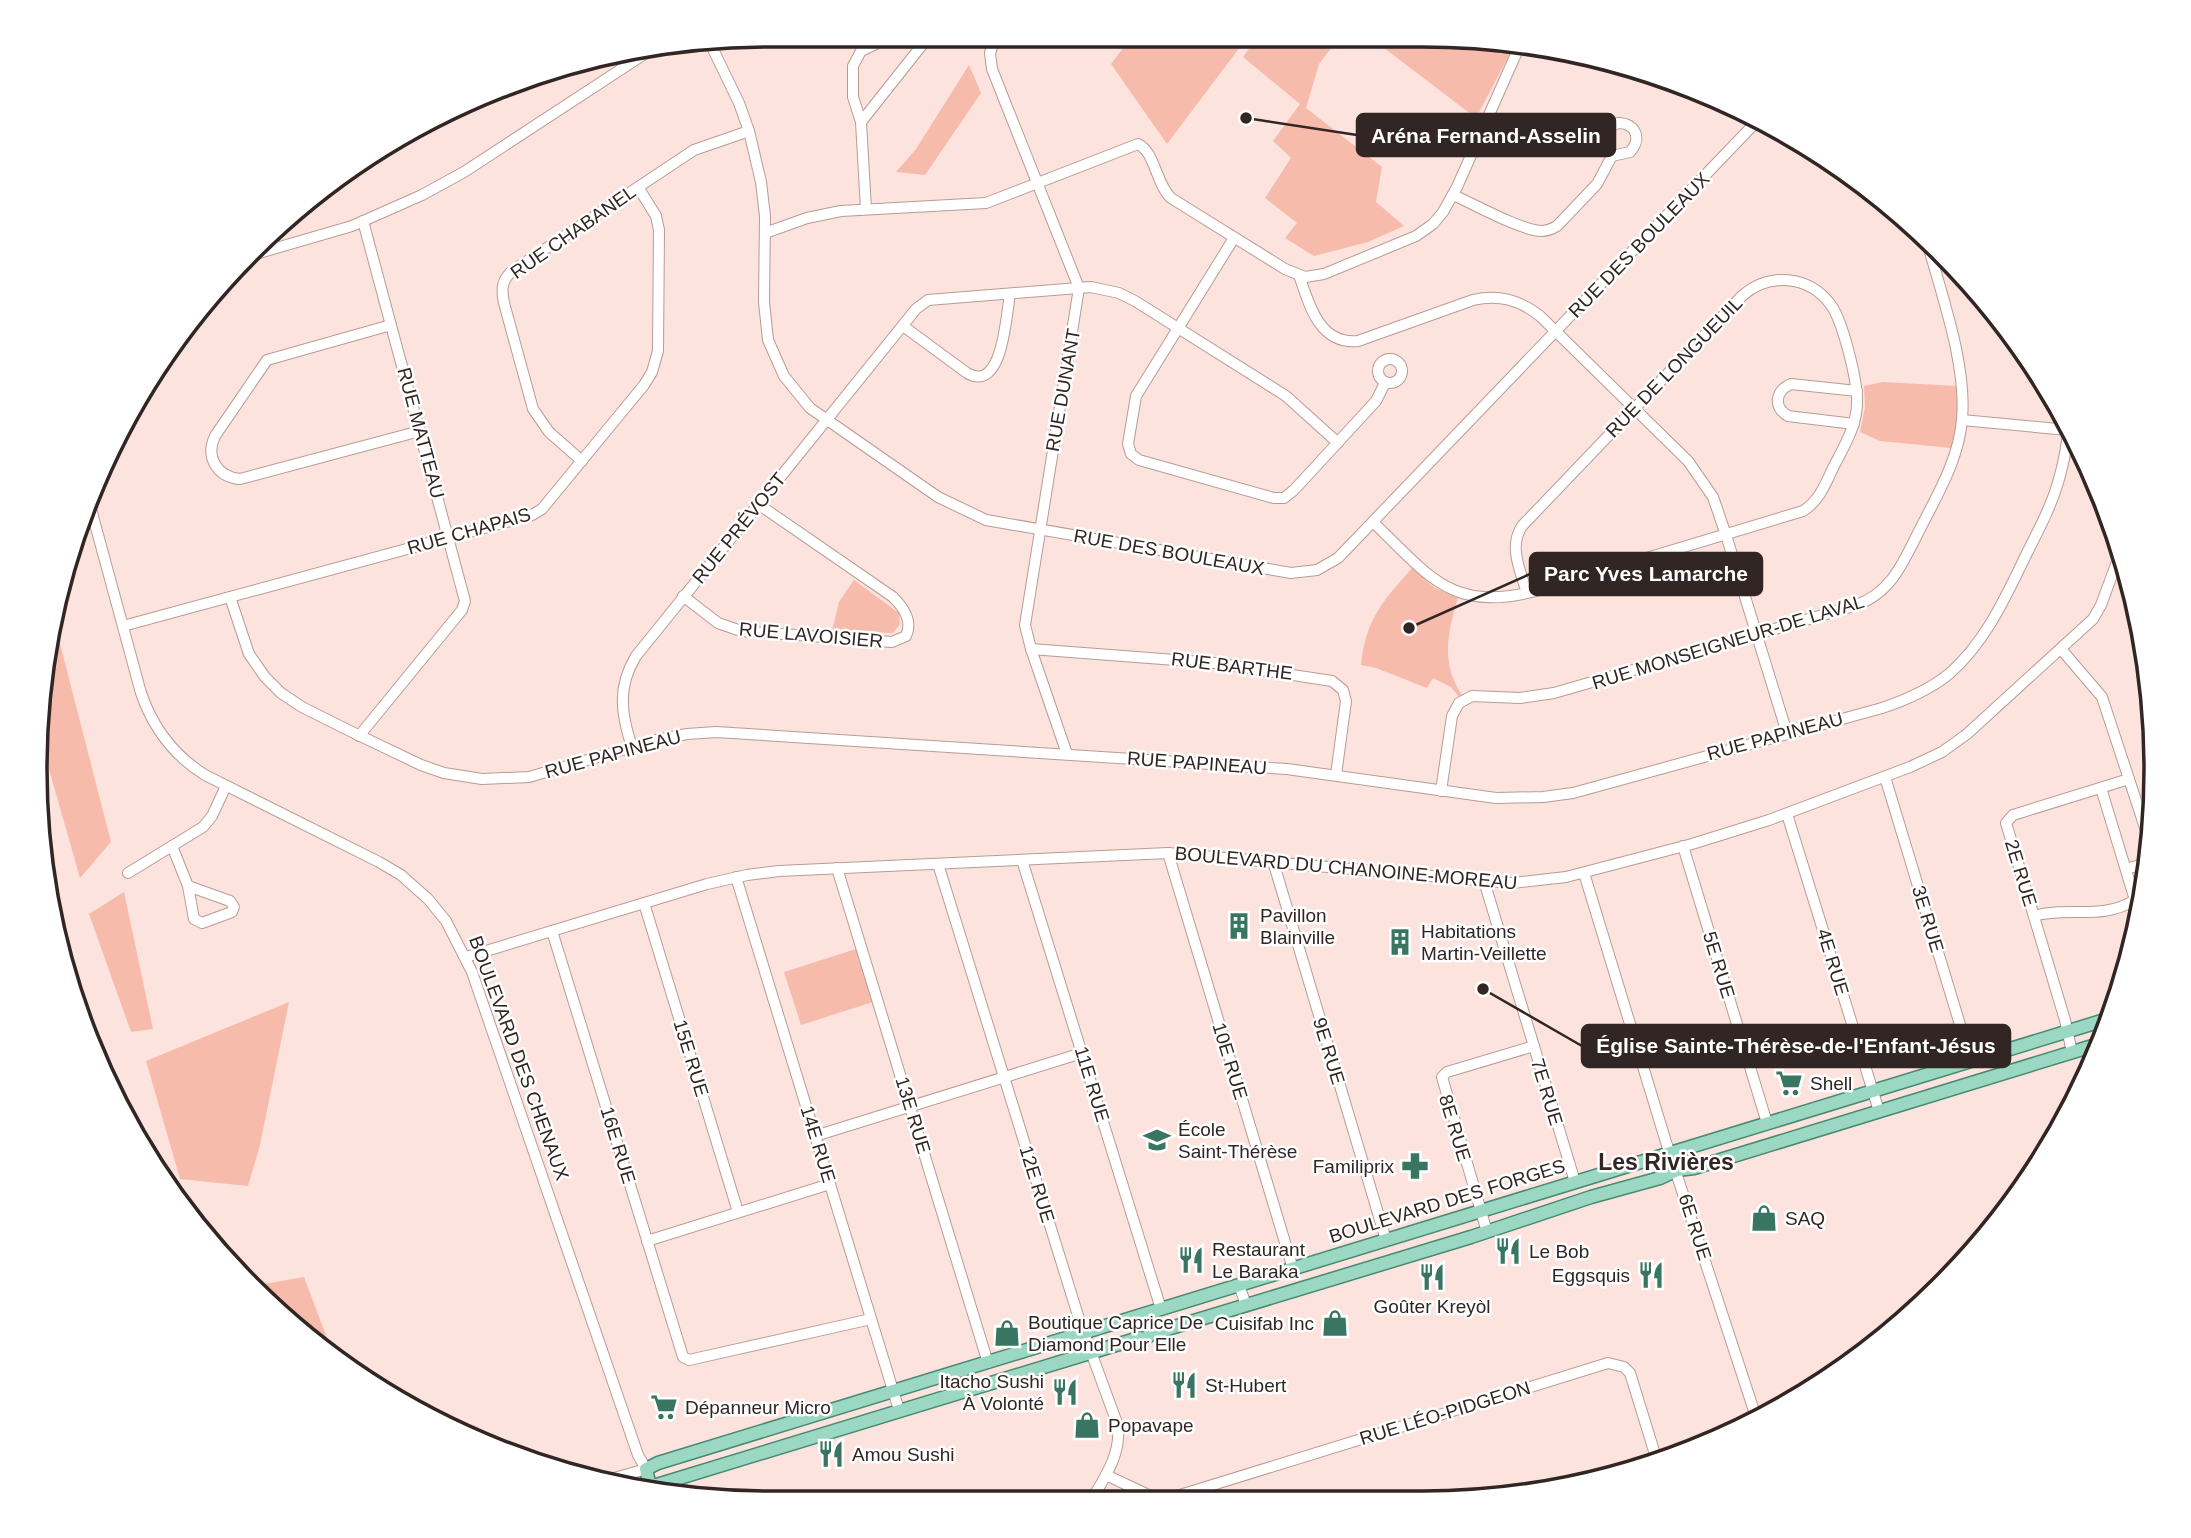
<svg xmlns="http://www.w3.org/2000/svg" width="2191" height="1538" font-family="Helvetica,sans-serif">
<rect width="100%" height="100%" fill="#fce3dd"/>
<g fill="#f7bbab">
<polygon points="1133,35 1249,35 1167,144 1111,64"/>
<polygon points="1259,35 1341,35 1319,64 1306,108 1382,167 1376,202 1404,226 1368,242 1314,256 1285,238 1297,223 1265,198 1291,158 1273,141 1300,104 1243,57"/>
<polygon points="1367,35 1422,35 1515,44 1476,118"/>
<polygon points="969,65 981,93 925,175 896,172 916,149"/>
<polygon points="1883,382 1957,386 1958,419 1951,448 1880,441 1860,432 1865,407 1864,386"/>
<path d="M1412,568L1435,588L1458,598C1447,633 1441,664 1462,695L1459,697L1451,687L1433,678L1427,688L1376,668L1361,665C1366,619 1382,602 1412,568Z"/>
<polygon points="854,580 899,613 900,624 893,633 832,631 839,602"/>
<polygon points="55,624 111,842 80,878 41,741 41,674"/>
<polygon points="124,892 153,1029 131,1032 89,914"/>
<polygon points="856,949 873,1002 801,1025 784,972"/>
<polygon points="289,1002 260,1145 248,1186 180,1179 146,1061"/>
<polygon points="304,1277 335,1359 322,1352 253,1286"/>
</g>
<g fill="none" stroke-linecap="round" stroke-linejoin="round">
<defs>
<g id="minor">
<polyline points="996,35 990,53 992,69 1079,288 1025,625 1031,649 1067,754"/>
<polyline points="710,43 739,103 749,131 761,182 765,216 764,302 768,340 784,376 810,408 938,497 986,520 1291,573 1317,570 1338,558 1759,119"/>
<polyline points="861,122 930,35"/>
<path d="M1618,123C1636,123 1642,139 1630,152L1612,156L1604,138L1608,128Z"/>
<polyline points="1864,183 1867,193 1883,200"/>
<path d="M1453,195C1474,204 1520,230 1541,231C1548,231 1552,229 1557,226L1597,184L1612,156"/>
<polyline points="866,209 861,122 853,97 853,66 861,51 895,35"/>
<path d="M765,233L807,218L841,211L986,203L1138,144C1155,152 1156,184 1171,198L1285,269L1305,277L1324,274L1416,236L1433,224L1443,212L1457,187L1520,45"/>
<polyline points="1234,238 1136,396 1128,444 1131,454 1139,460 1274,498 1284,498 1294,490 1376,401 1385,383"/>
<polyline points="252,255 352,226 422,195 464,172 649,51"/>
<path d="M1299,275C1309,304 1319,345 1358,341L1473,300C1499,294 1520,300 1540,316L1688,461L1713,497L1726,535L1787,733"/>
<path d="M391,325L267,360L215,436C205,457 217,477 240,479L420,431"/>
<path d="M903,326L967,373C1003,394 1006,315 1010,294"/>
<circle cx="1390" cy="371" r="12"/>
<polyline points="1962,420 2068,430"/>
<path d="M1854,424L1788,416C1773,407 1775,391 1791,384L1857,391"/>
<path d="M582,461L549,432L533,409L504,303C501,289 502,280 512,271L694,150L749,131"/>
<path d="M88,498L141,693C153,728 173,755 205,775L379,862L401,875L428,899L446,921L472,972L638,1455L646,1469L600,1482"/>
<path d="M1374,523C1432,579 1452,613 1540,590L1803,511C1819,501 1825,485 1833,468C1843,448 1857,426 1857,403C1858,382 1843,322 1831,305C1809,275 1769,272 1742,296L1522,526C1508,547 1521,572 1527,593"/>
<path d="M683,596L718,623L741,631L892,642L906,636C913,621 904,608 893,597L758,504"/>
<path d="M230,597L249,654L265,677L281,693L302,707L350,731L421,765L444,773L482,779L529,777L656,740L687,734L716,732L1287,769L1496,798L1543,797L1573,793L1882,708C1906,700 1929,690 1949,674C1986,642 2006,596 2027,553C2039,529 2052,505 2059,479C2064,462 2067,444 2069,426"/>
<polyline points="123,626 532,515 542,509 644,385 652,372 658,351 659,230 656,216 638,187"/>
<polyline points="1031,649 1215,663 1332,681 1343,690 1346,701 1336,775"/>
<polyline points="2061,649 2102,697 2150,843"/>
<polyline points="359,736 462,610 465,601 363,221"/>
<path d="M632,747C621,714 617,687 636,656L916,309L928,300L1091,287L1119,293L1135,301L1286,396L1338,443"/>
<polyline points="1885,777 1971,1061"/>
<path d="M1441,791L1452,716L1459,703L1472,696L1520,698L1554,693L1854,606C1890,594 1902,565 1918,533C1936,497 1959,460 1962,419C1967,364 1941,294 1927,241"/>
<polyline points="1787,814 1879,1111"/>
<polyline points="172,846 188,886 194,919 202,923 232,912 234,907 230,901 188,886"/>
<polyline points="1683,846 1767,1123"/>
<polyline points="1168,853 1293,1269"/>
<polyline points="1022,860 1161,1309"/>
<polyline points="1273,861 1386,1240"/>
<path d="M938,864L1080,1322L1117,1423C1123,1450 1106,1476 1092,1499"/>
<polyline points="837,868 988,1363"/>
<polyline points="2126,869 2147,863"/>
<polyline points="128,873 203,827 212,816 226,786"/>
<polyline points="1584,873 1666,1142 1757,1420"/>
<polyline points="736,877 899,1410"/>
<polyline points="1484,881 1575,1182"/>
<polyline points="644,903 738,1212"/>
<path d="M2034,916C2069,906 2101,921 2135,900L2101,788"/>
<polyline points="552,931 683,1357 689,1360 871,1319"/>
<polyline points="466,957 707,884 747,875 779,871 1168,853 1512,883 1566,877 1692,844 1769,820 1910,767 1942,752 1967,734 2093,619 2101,605 2121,551"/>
<polyline points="2072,1052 2065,1020 2006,823 2013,815 2129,779"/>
<polyline points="815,1136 1082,1053"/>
<polyline points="1487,1232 1442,1077 1447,1072 1534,1046"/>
<polyline points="647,1241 830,1184"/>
<polyline points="1239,1285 1246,1305"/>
<polyline points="1106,1475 1157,1499"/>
<polyline points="1167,1499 1608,1363 1624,1367 1630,1373 1658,1464"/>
</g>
<g id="major">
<polyline points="650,1487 1139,1338 1145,1339 1151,1334 1471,1237 1591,1197 1660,1178 1677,1170 1694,1168 2099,1044"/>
<polyline points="653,1490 650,1487 646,1469 658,1463 2108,1019"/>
</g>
</defs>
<use href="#minor" stroke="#b89c94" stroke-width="12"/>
<use href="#major" stroke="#498971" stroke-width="15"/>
<use href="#minor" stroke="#fff" stroke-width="10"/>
<use href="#major" stroke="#9ad8c3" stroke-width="12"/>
</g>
<defs>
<symbol id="building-bare" viewBox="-9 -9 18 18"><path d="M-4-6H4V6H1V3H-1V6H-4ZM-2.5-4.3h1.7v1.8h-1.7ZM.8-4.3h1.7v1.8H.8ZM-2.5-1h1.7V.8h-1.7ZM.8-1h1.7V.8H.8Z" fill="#397661" stroke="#fff" stroke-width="2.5" paint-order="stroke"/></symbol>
<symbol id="supermarket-bare" viewBox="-9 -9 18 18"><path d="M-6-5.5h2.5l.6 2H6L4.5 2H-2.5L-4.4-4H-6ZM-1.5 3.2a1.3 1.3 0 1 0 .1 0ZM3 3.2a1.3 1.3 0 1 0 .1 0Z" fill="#397661" stroke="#fff" stroke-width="2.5" paint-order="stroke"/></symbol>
<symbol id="school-bare" viewBox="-9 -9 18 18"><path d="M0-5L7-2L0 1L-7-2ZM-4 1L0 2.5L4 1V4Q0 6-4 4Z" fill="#397661" stroke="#fff" stroke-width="2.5" paint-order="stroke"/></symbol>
<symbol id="pharmacy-bare" viewBox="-9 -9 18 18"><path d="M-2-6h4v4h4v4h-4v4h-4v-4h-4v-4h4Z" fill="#397661" stroke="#fff" stroke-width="2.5" paint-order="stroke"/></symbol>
<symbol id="shop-bare" viewBox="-9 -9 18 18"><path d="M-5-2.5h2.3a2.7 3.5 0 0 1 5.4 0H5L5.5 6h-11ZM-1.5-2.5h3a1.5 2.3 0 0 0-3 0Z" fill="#397661" stroke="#fff" stroke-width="2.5" paint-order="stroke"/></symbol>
<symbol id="restaurant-bare" viewBox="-9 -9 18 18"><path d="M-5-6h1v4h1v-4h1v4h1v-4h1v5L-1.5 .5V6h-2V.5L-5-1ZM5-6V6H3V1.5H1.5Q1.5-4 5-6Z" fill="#397661" stroke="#fff" stroke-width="2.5" paint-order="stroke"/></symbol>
</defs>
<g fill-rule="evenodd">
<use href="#building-bare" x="1220" y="907" width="38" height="38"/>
<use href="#building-bare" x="1381" y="923" width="38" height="38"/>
<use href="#supermarket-bare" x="1770" y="1064" width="38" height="38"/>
<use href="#school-bare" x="1138" y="1121" width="38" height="38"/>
<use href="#pharmacy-bare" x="1396" y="1147" width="38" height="38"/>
<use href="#shop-bare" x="1745" y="1199" width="38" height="38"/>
<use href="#restaurant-bare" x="1489" y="1232" width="38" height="38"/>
<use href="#restaurant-bare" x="1172" y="1241" width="38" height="38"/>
<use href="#restaurant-bare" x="1632" y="1256" width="38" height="38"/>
<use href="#restaurant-bare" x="1413" y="1258" width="38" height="38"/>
<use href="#shop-bare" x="1316" y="1304" width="38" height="38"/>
<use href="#shop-bare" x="988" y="1314" width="38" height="38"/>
<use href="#restaurant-bare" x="1165" y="1366" width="38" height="38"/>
<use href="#restaurant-bare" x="1046" y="1373" width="38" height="38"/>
<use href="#supermarket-bare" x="645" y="1388" width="38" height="38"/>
<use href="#shop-bare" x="1068" y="1406" width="38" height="38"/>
<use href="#restaurant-bare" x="812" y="1435" width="38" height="38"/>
</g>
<g text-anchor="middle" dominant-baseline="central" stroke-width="5" stroke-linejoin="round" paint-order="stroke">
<g font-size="19" fill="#312623" stroke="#fff">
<text transform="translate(573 232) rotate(-35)">RUE CHABANEL</text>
<text transform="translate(1639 245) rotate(-46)">RUE DES BOULEAUX</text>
<text transform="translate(1674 367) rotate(-46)">RUE DE LONGUEUIL</text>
<text transform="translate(1063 390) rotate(-80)">RUE DUNANT</text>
<text transform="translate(421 433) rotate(75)">RUE MATTEAU</text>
<text transform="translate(739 528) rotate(-51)">RUE PRÉVOST</text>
<text transform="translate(469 531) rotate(-16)">RUE CHAPAIS</text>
<text transform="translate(1169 552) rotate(10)">RUE DES BOULEAUX</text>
<text transform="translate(811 635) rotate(5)">RUE LAVOISIER</text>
<text transform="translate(1728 642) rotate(-17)">RUE MONSEIGNEUR-DE LAVAL</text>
<text transform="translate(1232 666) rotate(7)">RUE BARTHE</text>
<text transform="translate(1775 736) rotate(-15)">RUE PAPINEAU</text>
<text transform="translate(613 754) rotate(-15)">RUE PAPINEAU</text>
<text transform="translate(1197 763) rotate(4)">RUE PAPINEAU</text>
<text transform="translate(1346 868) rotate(5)">BOULEVARD DU CHANOINE-MOREAU</text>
<text transform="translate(2021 873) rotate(73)">2E RUE</text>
<text transform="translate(1928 919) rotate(73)">3E RUE</text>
<text transform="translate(1833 962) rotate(73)">4E RUE</text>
<text transform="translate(1719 965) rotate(73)">5E RUE</text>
<text transform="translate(1329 1051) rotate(73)">9E RUE</text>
<text transform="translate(519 1058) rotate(70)">BOULEVARD DES CHENAUX</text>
<text transform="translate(691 1058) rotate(73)">15E RUE</text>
<text transform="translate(1230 1061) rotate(73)">10E RUE</text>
<text transform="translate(1092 1084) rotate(73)">11E RUE</text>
<text transform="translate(1547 1092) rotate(73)">7E RUE</text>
<text transform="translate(913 1115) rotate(73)">13E RUE</text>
<text transform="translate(1455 1128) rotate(73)">8E RUE</text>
<text transform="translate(818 1144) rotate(73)">14E RUE</text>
<text transform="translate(618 1145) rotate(73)">16E RUE</text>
<text transform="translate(1037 1184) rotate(73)">12E RUE</text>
<text transform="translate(1447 1201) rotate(-17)">BOULEVARD DES FORGES</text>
<text transform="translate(1695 1227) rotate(72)">6E RUE</text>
<text transform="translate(1445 1413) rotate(-17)">RUE LÉO-PIDGEON</text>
</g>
<g font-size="19" fill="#312623" stroke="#fff" text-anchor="start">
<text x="1260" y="915">Pavillon<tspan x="1260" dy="22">Blainville</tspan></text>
<text x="1421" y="931">Habitations<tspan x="1421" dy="22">Martin-Veillette</tspan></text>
<text x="1810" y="1083">Shell</text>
<text x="1178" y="1129">École<tspan x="1178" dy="22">Saint-Thérèse</tspan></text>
<text x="1394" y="1166" text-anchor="end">Familiprix</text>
<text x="1785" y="1218">SAQ</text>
<text x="1212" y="1249">Restaurant<tspan x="1212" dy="22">Le Baraka</tspan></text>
<text x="1529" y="1251">Le Bob</text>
<text x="1630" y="1275" text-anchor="end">Eggsquis</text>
<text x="1432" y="1306" text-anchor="middle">Goûter Kreyòl</text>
<text x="1028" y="1322">Boutique Caprice De<tspan x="1028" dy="22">Diamond Pour Elle</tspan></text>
<text x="1314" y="1323" text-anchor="end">Cuisifab Inc</text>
<text x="1044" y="1381" text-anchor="end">Itacho Sushi<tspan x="1044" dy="22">À Volonté</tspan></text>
<text x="1205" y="1385">St-Hubert</text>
<text x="685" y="1407">Dépanneur Micro</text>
<text x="1108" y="1425">Popavape</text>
<text x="852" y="1454">Amou Sushi</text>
</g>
<g font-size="23" font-weight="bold" fill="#312623" stroke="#fff">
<text x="1666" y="1162">Les Rivières</text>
</g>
</g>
<path d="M0 0H2191V1538H0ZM769 47H1422A722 722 0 0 1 2144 769V769A722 722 0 0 1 1422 1491H769A722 722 0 0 1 47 769V769A722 722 0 0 1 769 47Z" fill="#fff" fill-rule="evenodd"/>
<path fill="none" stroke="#312623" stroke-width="3.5" d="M769 47H1422A722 722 0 0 1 2144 769V769A722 722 0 0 1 1422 1491H769A722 722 0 0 1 47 769V769A722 722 0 0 1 769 47Z"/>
<path fill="none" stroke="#312623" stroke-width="2.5" d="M1246 118L1357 135M1409 628L1530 574M1483 989L1582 1046"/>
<g fill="#312623" stroke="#fff" stroke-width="2.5">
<circle cx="1246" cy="118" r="7"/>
<circle cx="1409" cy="628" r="7"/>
<circle cx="1483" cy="989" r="7"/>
</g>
<g fill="#312623" stroke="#312623" stroke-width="2.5">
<rect x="1357" y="114" width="258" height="42" rx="7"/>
<rect x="1530" y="553" width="232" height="42" rx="7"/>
<rect x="1582" y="1025" width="428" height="42" rx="7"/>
</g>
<g font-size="21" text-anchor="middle" font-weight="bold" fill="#fff">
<text x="1486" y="143">Aréna Fernand-Asselin</text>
<text x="1646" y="581">Parc Yves Lamarche</text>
<text x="1796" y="1053">Église Sainte-Thérèse-de-l'Enfant-Jésus</text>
</g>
</svg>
